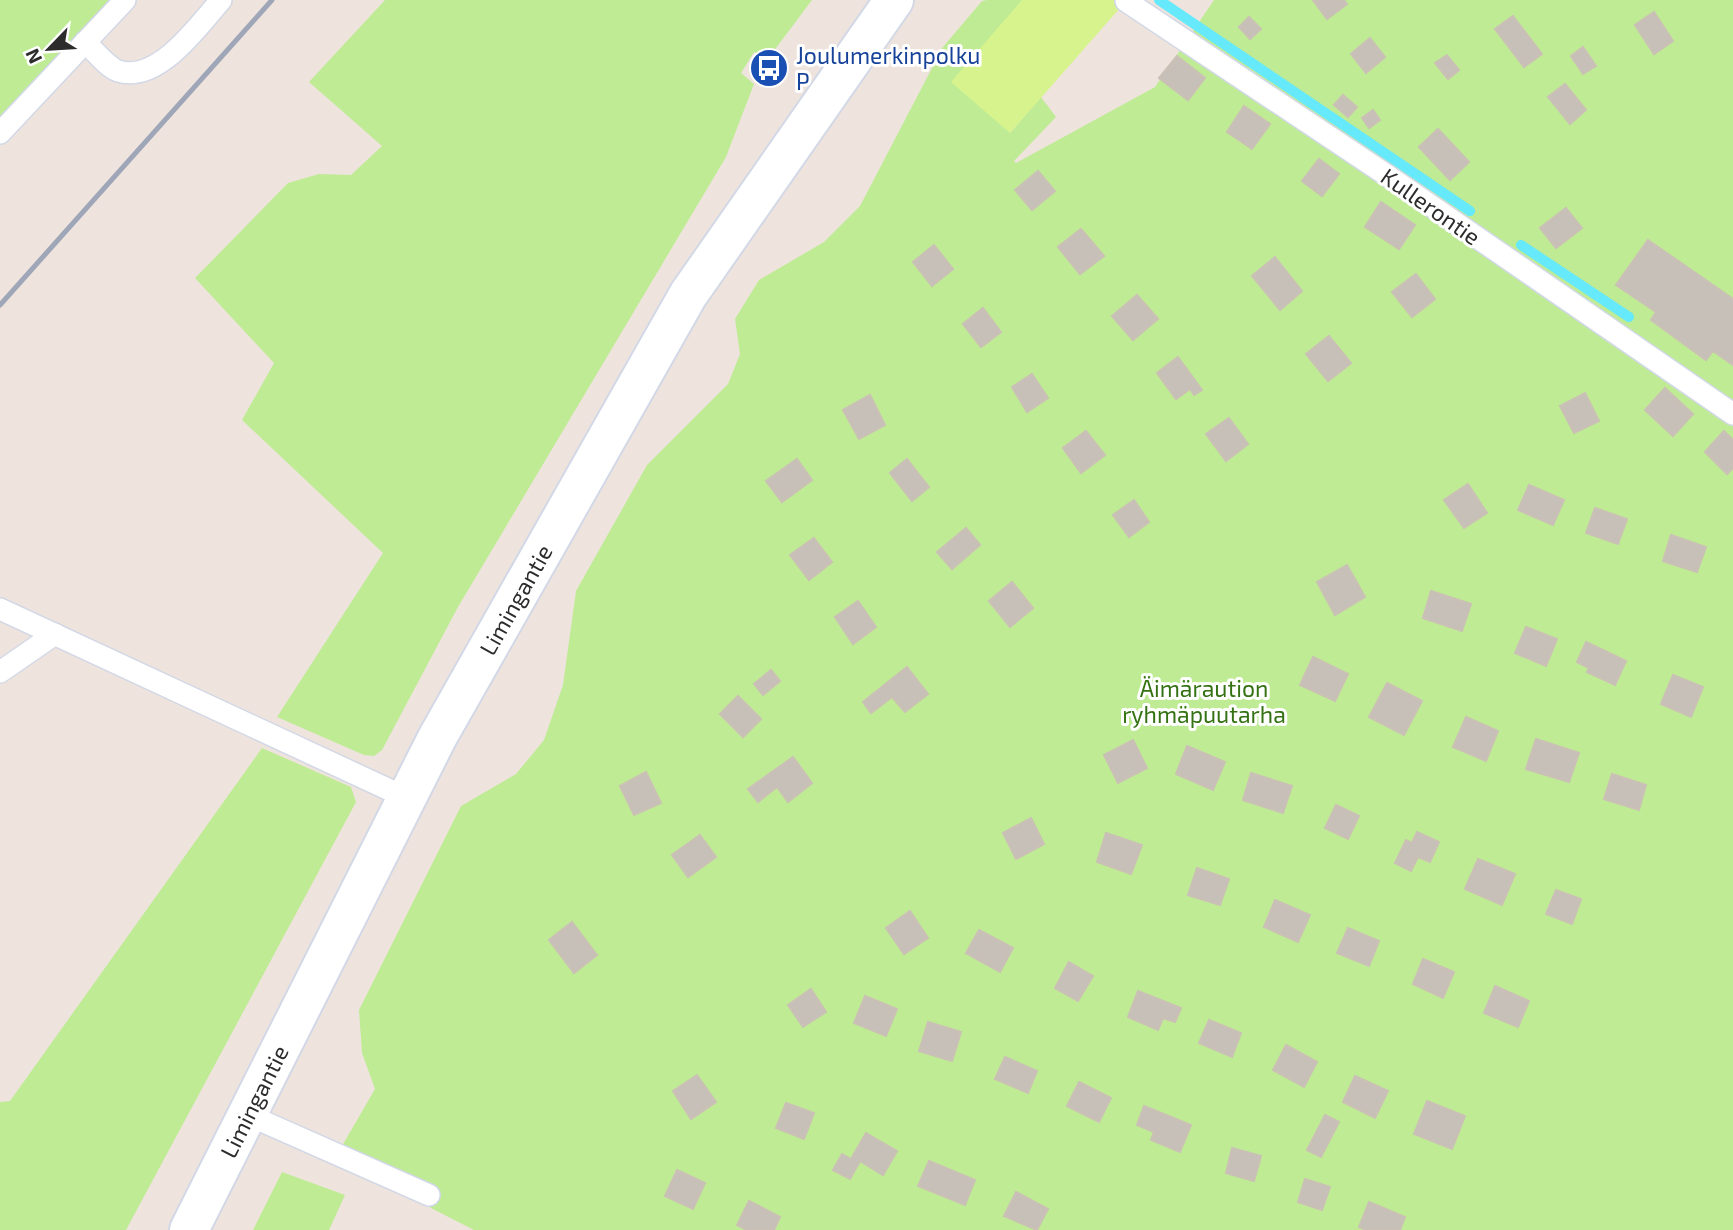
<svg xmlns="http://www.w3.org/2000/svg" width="1733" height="1230" font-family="'Exo 2',sans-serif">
<rect width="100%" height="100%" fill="#efe4dd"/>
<g fill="#beeb94">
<polygon points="0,0 115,0 0,125"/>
<polygon points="385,0 812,0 767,60 754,52 741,73 754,84 726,157 458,607 382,750 374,756 364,755 277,717 383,553 242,420 274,363 195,278 288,183 319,174 351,175 382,146 309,82"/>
<polygon points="987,0 1024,0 1010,133 1041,97 1056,117 1014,161 1016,163 1155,87 1214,0 1733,0 1733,1230 474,1230 425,1205 429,1196 338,1153 375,1089 362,1053 359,1010 461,806 516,774 544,740 563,685 576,591 647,465 728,384 740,354 735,319 759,280 824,242 860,206 943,47 982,1"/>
<polygon points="262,748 351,787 356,802 126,1230 0,1230 0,1102 10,1101"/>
<polygon points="282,1172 345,1195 329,1230 253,1230"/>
</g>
<polygon fill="#d7f38e" points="1022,0 1127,0 1010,133 951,82"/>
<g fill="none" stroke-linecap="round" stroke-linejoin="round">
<g stroke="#65e9fb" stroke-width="10">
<polyline points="1159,0 1470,211"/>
<polyline points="1521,245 1629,317"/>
</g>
</g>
<g fill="#c6c0b8" stroke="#cbc0b6" stroke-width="2">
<polygon points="1313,0 1344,0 1347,4 1327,19"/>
<polygon points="1654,12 1673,41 1654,54 1635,25"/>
<polygon points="1513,16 1542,54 1524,67 1495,29"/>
<polygon points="1249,17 1261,29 1250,39 1239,27"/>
<polygon points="1370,38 1385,57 1366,73 1351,54"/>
<polygon points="1583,47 1596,66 1583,74 1571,56"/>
<polygon points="1447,55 1459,70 1448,79 1435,63"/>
<polygon points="1177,56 1205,78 1188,100 1159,78"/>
<polygon points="1565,84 1586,110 1570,124 1548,97"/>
<polygon points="1343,95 1357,107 1348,117 1334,105"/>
<polygon points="1244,106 1270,124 1252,149 1227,132"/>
<polygon points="1373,110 1380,120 1369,128 1362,118"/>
<polygon points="1438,129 1469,162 1450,180 1419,147"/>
<polygon points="1319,159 1339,174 1322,196 1302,181"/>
<polygon points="1038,171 1055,191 1032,210 1015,190"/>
<polygon points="1381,202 1415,225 1399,249 1365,227"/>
<polygon points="1566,208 1582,228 1556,248 1540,228"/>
<polygon points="1081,229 1104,256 1080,274 1058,247"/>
<polygon points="1648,240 1733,299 1733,365 1713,351 1706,360 1651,320 1656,312 1616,285"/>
<polygon points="934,245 953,269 932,286 913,262"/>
<polygon points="1275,257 1302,291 1280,310 1252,276"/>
<polygon points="1416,274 1435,299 1412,317 1392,292"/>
<polygon points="1137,295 1158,319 1133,340 1112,316"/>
<polygon points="983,308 1001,332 981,347 963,324"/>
<polygon points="1329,336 1351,363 1328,381 1306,354"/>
<polygon points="1178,357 1202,390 1194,395 1190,389 1176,399 1157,373"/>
<polygon points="1032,374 1048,398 1027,412 1012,387"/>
<polygon points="1665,388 1693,414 1673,436 1645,410"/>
<polygon points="1585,393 1599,421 1574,433 1560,406"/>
<polygon points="870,395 885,425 859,439 843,410"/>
<polygon points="1229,418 1248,444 1226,461 1206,434"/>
<polygon points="1086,431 1105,455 1081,473 1063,448"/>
<polygon points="1724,431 1733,440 1733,468 1727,474 1705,452"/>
<polygon points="797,459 812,480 782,502 766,481"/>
<polygon points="907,459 929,487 912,501 890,473"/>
<polygon points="1468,484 1487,513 1464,528 1444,500"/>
<polygon points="1529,485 1564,500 1553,525 1518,510"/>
<polygon points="1134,500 1149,522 1129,537 1113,515"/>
<polygon points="1595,508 1627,519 1618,544 1586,533"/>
<polygon points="966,528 980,545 952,569 937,552"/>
<polygon points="1671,535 1706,547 1697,572 1663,561"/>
<polygon points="814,538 832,562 809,580 790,555"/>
<polygon points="1347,565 1365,597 1335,615 1317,582"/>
<polygon points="1012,582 1033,608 1010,627 989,601"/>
<polygon points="1431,591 1471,604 1462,631 1423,618"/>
<polygon points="858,601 876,627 853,644 835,617"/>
<polygon points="1526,627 1557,639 1546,666 1515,653"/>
<polygon points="1586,642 1626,661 1615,685 1587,672 1589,668 1577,662"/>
<polygon points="1313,657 1348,674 1335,701 1300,685"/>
<polygon points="907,667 928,694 905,712 892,697 871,713 863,702"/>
<polygon points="771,670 780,681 763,695 754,684"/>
<polygon points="1673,675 1703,687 1691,717 1661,704"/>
<polygon points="1387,683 1422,701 1404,735 1369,717"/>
<polygon points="738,696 761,719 743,737 720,714"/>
<polygon points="1466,717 1498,731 1486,761 1453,747"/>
<polygon points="1536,739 1579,753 1569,782 1526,769"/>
<polygon points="1133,740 1147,768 1118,783 1104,755"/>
<polygon points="1187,746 1225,762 1213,790 1176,774"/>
<polygon points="793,757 812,783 788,802 777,787 758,802 748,789"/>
<polygon points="646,772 661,803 634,815 620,786"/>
<polygon points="1251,773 1292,786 1283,813 1243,800"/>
<polygon points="1612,774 1646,785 1639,810 1604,799"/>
<polygon points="1336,805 1359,816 1348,839 1325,828"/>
<polygon points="1031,818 1044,844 1016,859 1003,833"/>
<polygon points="1417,832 1439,842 1430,862 1418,857 1411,871 1395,863 1406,840 1412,843"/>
<polygon points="1106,833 1142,845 1131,874 1097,862"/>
<polygon points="700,835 716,857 688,877 672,855"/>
<polygon points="1478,859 1515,874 1502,905 1465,889"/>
<polygon points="1197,868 1229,879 1220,905 1188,895"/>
<polygon points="1556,890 1581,899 1572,924 1546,914"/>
<polygon points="1275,900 1310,915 1298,942 1264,927"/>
<polygon points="910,911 928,938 904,954 886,928"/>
<polygon points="572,922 597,955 574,973 549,940"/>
<polygon points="1348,928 1379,941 1369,966 1337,953"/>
<polygon points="979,930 1013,948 1000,972 966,953"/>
<polygon points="1423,959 1454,972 1443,998 1413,984"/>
<polygon points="1069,962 1093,976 1078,1001 1055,988"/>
<polygon points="1495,986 1529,1001 1518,1027 1484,1013"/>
<polygon points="811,989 826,1012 803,1027 788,1005"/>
<polygon points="1138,991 1181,1008 1175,1022 1163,1018 1158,1030 1128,1017"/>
<polygon points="865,996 897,1009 886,1036 854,1023"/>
<polygon points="1209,1020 1241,1033 1232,1057 1199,1043"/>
<polygon points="928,1022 961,1032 952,1061 919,1051"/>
<polygon points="1286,1045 1317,1062 1304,1087 1273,1070"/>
<polygon points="1005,1057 1037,1071 1028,1093 995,1079"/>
<polygon points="697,1075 716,1102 691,1119 673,1091"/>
<polygon points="1355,1076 1388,1091 1375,1118 1343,1102"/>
<polygon points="1079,1082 1111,1098 1099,1122 1067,1106"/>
<polygon points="1427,1101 1465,1116 1452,1149 1414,1134"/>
<polygon points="786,1103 814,1113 804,1139 776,1128"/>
<polygon points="1144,1106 1191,1125 1180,1152 1151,1140 1154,1132 1137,1125"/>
<polygon points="1325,1115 1339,1122 1321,1157 1307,1150"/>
<polygon points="866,1133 897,1151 883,1175 860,1161 850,1179 833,1170 842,1154 851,1159"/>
<polygon points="1232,1148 1261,1156 1254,1181 1226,1173"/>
<polygon points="929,1161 975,1180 965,1205 918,1186"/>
<polygon points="677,1170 705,1183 693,1209 665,1196"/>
<polygon points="1305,1179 1330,1187 1322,1210 1298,1202"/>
<polygon points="1016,1192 1048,1209 1037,1230 1004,1216"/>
<polygon points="749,1201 780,1217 774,1230 747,1230 737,1225"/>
<polygon points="1369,1202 1405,1217 1400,1230 1366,1230 1359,1227"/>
</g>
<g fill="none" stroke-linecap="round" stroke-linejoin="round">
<defs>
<g id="lane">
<polyline points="1126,1 1388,176 1733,414"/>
<path d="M85,42C94,50 107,67 118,71C158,84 199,25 221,0"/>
<polyline points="0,133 125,0"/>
<polyline points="0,609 407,798"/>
<polyline points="0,672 55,634"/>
<polyline points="246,1114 429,1195"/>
</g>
<g id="secondary">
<path id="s1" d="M189,1230L437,738L688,295L894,0"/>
</g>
</defs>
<use href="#lane" stroke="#d2d8e6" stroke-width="24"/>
<use href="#secondary" stroke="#d2d8e6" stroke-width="42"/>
<use href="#lane" stroke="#fff" stroke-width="21"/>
<use href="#secondary" stroke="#fff" stroke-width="38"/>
<polyline stroke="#9ea6b8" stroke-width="5" points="0,305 272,0"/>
</g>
<defs>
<symbol id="bus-disc" viewBox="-11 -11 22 22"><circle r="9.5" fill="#1a4fb4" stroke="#fff"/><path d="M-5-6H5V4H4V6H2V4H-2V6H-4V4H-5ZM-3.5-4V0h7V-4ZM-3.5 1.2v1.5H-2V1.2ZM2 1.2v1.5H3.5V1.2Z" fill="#fff"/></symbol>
</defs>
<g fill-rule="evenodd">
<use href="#bus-disc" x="747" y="46" width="44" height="44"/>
</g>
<g text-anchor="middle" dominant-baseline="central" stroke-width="6" stroke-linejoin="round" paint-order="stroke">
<g font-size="23" fill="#164399" stroke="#fff" text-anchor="start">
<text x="796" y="55">Joulumerkinpolku<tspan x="796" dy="26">P</tspan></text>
</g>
<g font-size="23" fill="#2c2c2c" stroke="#fff">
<text transform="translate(1431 206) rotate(35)">Kullerontie</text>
<text stroke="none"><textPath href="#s1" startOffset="710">Limingantie</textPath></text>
<text stroke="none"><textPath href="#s1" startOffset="144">Limingantie</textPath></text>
</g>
<g font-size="23" fill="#347213" stroke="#fff">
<text x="1204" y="688">Äimäraution<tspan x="1204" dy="26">ryhmäpuutarha</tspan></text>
</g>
</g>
<g transform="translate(49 49) rotate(245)" stroke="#ffffff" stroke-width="5" paint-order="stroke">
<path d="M0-5L12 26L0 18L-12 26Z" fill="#2c2c2c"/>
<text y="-10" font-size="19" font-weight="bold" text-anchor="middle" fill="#2c2c2c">N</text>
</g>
</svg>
